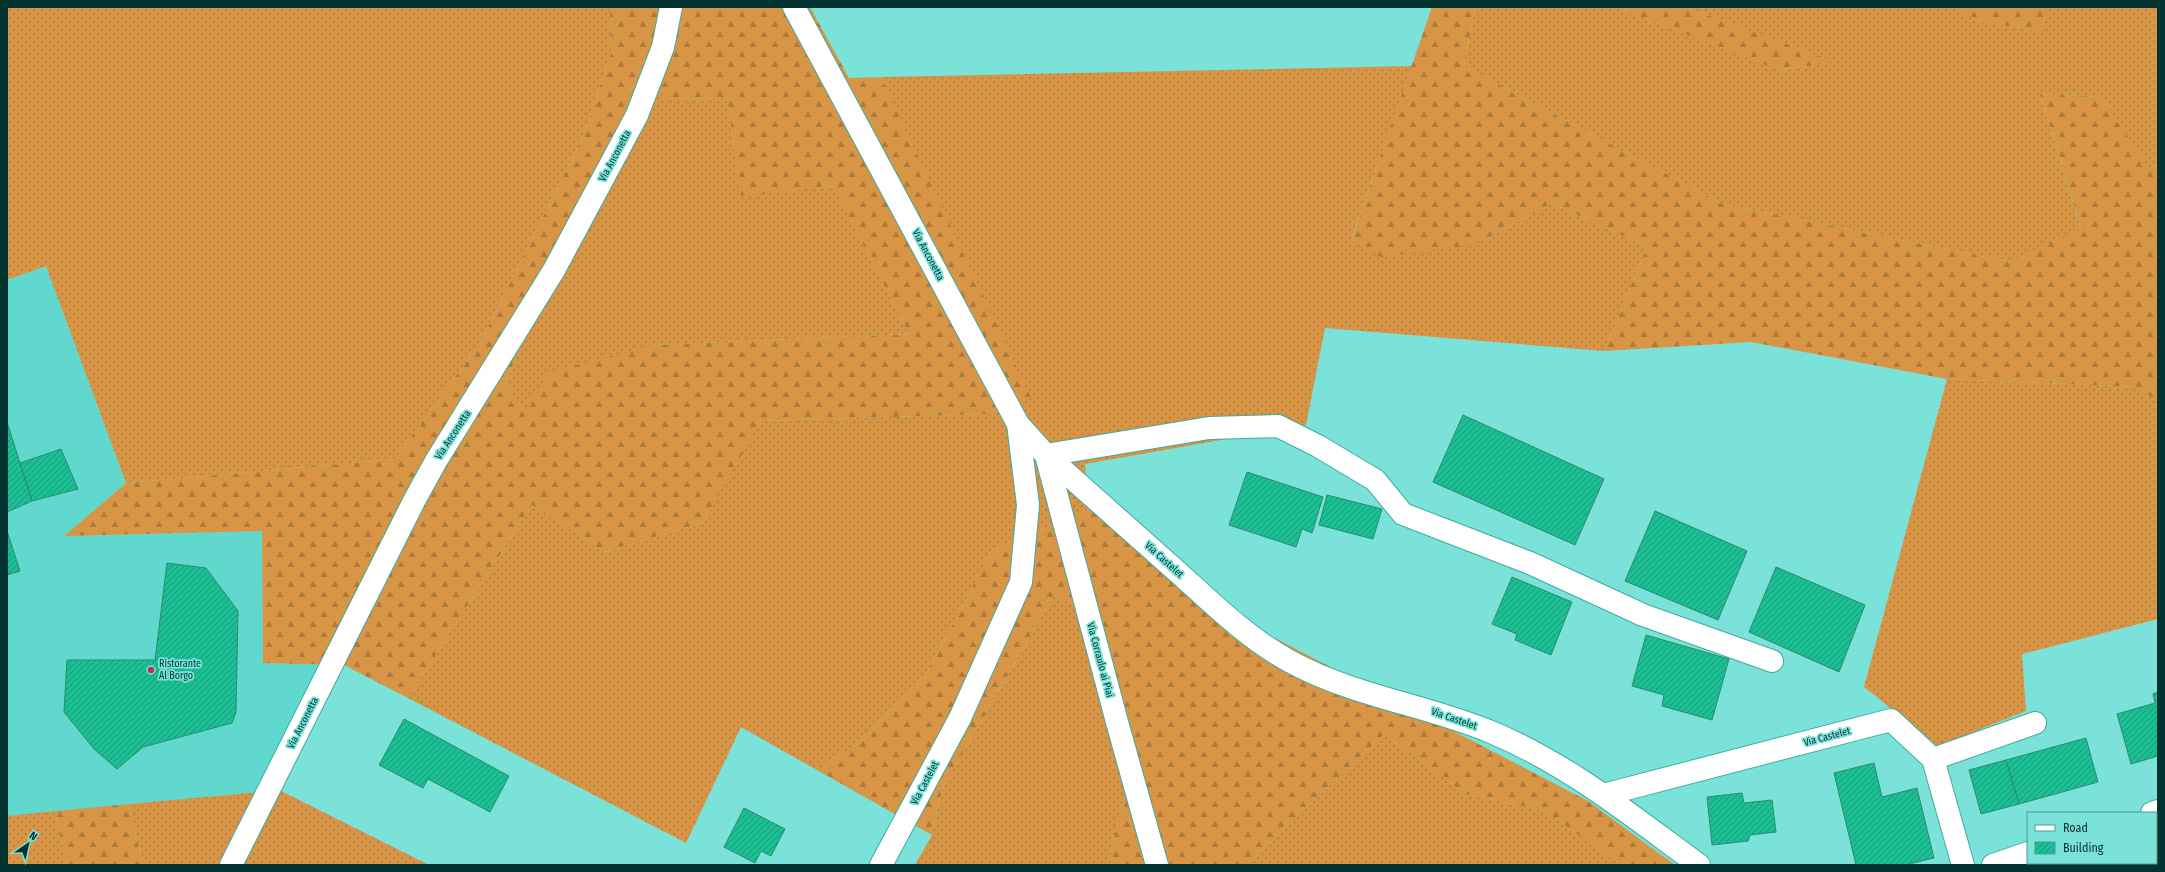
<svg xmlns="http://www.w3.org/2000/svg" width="2165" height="872" font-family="'Fira Sans Condensed',sans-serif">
<defs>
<pattern id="grass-dots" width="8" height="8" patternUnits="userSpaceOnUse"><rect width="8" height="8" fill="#d89546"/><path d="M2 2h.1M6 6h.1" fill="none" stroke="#ad7a3b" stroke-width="1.8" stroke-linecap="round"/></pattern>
<pattern id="forest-firs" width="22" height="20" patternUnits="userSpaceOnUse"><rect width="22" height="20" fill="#d89546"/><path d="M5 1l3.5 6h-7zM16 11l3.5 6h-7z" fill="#ad7a3b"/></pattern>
<pattern id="building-hatch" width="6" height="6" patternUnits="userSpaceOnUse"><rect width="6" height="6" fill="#1bbf93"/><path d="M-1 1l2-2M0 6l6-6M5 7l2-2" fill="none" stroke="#169c78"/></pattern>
</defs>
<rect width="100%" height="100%" fill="#7ae2d8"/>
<polygon fill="#60d8ce" points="46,266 126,483 64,536 262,531 263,663 344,665 279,790 7,816 7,280"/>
<g fill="url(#grass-dots)">
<polygon points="7,7 610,7 611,53 583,137 480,343 395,459 126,483 46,266 7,280"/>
<polygon points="1475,7 1614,7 1780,70 1835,62 1686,7 1958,7 1976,21 2041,31 2047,7 2158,7 2158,165 2148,168 2101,97 2040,94 2081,229 2011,262 1723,204 1464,66"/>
<polygon points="642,57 666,99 727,98 741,195 833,186 909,334 654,345 525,410 505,383 626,109"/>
<polygon points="1412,66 1351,240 1475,245 1551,203 1647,247 1604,351 1325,328 1306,425 1085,464 1089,509 992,550 928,671 861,742 815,769 741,727 686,843 408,698 532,505 604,552 702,523 760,421 991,414 919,162 881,77"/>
<polygon points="1947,379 2137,387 2158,402 2158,619 2022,654 2026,711 1938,746 1864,687"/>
<polygon points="1054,596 1092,613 1136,746 1109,858 1112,865 915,865 932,835 943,786"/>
<polygon points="1384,734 1466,794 1545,811 1620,865 1247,865"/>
<polygon points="279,790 429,865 143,865 129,804"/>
<polygon points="55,811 66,865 7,865 7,816"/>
</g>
<g fill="url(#forest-firs)" fill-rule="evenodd">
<path d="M610,7H810L849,78L881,77L1031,398L991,414L761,421L702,523L604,552L532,505L408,698L344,665L263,663L262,531L64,536L126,483L395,459L480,343L583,137L611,53ZM642,57L666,99L727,98L741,196L833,186L909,334L654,345L550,372L525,410L505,383L626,109Z"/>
<polygon points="1432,7 1475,7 1464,66 1723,204 2011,262 2081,228 2040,94 2101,97 2148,167 2158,165 2158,402 2137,387 1947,379 1751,342 1604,351 1647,247 1551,203 1475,245 1381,257 1351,241"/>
<polygon points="1614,7 1686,7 1836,62 1779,70"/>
<polygon points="1958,7 2047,7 2041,31 1976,21"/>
<polygon points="1089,509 1196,597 1588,801 1675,865 1620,865 1545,811 1466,794 1384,734 1247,865 1112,865 1109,858 1136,746 1092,613 1054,596 943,786 932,835 815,769 861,742 928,671 992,550"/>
<polygon points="129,804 143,865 66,865 55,811"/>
</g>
<g fill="url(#building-hatch)" stroke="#2e8a6c">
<polygon points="1463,415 1604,479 1575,545 1433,482"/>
<polygon points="7,422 32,501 7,512"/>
<polygon points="61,449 78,489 32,501 20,463"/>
<polygon points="1247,472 1323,497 1312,533 1302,529 1296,547 1229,525"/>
<polygon points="1327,495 1382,509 1373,539 1319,525"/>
<polygon points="1655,511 1747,551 1718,620 1625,581"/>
<polygon points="7,531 20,571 7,575"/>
<polygon points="167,563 206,568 238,611 236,712 232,723 143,747 117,769 94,749 64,712 67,660 155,660"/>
<polygon points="1776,567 1865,605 1839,672 1749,632"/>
<polygon points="1512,577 1572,602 1551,655 1515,640 1517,634 1492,624"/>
<polygon points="1646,635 1729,659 1712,720 1662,706 1664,695 1632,686"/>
<polygon points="2158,692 2158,756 2131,764 2117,714 2155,703 2153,694"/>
<polygon points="404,719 509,776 490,812 428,779 423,788 379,765"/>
<polygon points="2086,738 2098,782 2019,804 2006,760"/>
<polygon points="2006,760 2019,804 1981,814 1969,770"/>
<polygon points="1874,763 1882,797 1917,788 1934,858 1905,865 1856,865 1834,773"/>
<polygon points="1742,793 1744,803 1772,800 1776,832 1750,835 1748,841 1712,845 1707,797"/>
<polygon points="744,808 785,829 771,856 761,851 755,863 724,847"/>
</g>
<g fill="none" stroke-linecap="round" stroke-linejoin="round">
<defs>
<g id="minor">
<path d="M794,7L1018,424L1046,455C1091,495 1136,535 1181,575C1215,606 1250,640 1291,662C1354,696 1426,705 1491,732C1568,764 1632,816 1699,865"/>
<polyline points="1046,455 1209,428 1278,426 1318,446 1375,480 1403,514 1530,563 1643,615 1772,661"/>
<polyline points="1046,455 1117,722 1157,865"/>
<polyline points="1933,759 1963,865"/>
<polyline points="1603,795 1891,720 1933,759 2035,723"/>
<polyline points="2152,813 2158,811"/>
<polyline points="231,865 414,501 436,461 554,270 637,115 663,47 671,7"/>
<polyline points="881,865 960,718 1021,582 1028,505 1018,424"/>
<polyline points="1993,865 2028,853"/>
</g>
</defs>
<use href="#minor" stroke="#3faba2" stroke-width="24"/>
<use href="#minor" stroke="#fff" stroke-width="22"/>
</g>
<circle fill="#be2f5b" stroke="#7ae2d8" stroke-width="1.5" cx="151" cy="670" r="4"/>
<g text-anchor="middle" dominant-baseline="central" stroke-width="3.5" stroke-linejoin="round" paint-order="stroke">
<g font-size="10" fill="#023330" stroke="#7ae2d8">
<text transform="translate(615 156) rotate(-62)">Via Anconetta</text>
<text transform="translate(928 255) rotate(62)">Via Anconetta</text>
<text transform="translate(453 435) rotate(-57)">Via Anconetta</text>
<text transform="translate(1164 560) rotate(42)">Via Castelet</text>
<text transform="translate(1100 660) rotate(75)">Via Corraulo ai Piai</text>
<text transform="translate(1454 719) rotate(19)">Via Castelet</text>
<text transform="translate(303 723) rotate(-63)">Via Anconetta</text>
<text transform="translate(1827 737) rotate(-15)">Via Castelet</text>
<text transform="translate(925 783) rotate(-62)">Via Castelet</text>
</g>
<g font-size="10" fill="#023330" stroke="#7ae2d8" text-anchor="start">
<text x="159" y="664">Ristorante<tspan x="159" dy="12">Al Borgo</tspan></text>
</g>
</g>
<rect width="2165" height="872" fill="none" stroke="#023330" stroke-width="16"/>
<rect x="2027" y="812" width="130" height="52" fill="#7ae2d8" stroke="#4a9c95"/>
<rect x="2035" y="825" width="20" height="6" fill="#ffffff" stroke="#4a9c95"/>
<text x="2063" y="832" font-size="12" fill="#023330">Road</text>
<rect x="2035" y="842" width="20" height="12" fill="url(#building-hatch)" stroke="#4a9c95"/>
<text x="2063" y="852" font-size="12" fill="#023330">Building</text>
<g transform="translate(28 844) rotate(34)" stroke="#7ae2d8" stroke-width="3" paint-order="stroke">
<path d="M0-3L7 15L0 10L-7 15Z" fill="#023330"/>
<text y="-6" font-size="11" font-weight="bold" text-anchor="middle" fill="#023330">N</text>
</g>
</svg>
